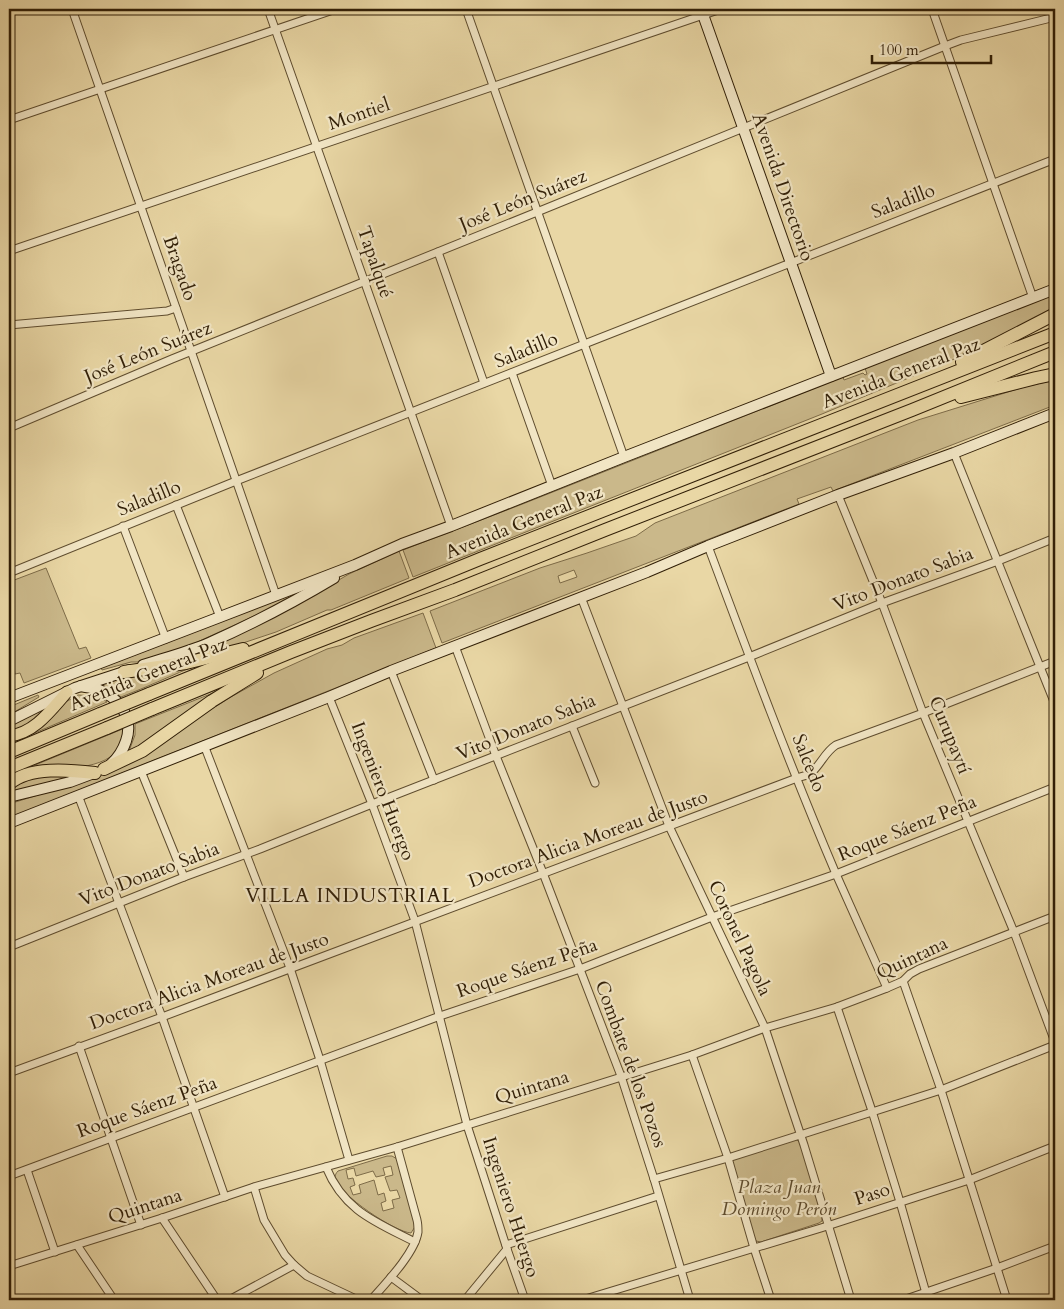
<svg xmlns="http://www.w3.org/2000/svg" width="1064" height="1309" font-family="Cardo,serif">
<rect width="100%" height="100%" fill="#e9d7a5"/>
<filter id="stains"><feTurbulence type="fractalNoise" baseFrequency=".004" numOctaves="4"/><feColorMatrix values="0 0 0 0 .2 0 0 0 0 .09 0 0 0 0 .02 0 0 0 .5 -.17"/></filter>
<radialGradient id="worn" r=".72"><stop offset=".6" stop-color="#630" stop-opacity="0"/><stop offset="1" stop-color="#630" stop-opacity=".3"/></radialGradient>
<g fill="#cab88a" stroke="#7d6b48" fill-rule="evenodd">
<polygon points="1055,294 1055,309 959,357 822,414 413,577 403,550 520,505 843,377 844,380 863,373 865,375 867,374 865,368"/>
<path d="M1055,380V405L833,491L831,487L797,499L799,504L442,643L430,611L540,568L587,553L636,536L655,523L918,420L1024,387ZM574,570L577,577L560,583L558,576Z"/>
<polygon points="399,551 409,578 331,610 327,610 276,632 219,651 165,662 303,601 349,574"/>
<polygon points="46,568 79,649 86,647 91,658 24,683 20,673 15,674 9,634 9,582"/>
<polygon points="293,594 294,596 265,611 193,644 138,662 131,662 102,670 101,668"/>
<polygon points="423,613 436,648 9,818 9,804 99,776 121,766 229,698 274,673 327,649 342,645 354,638"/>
<path d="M199,664C173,675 147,687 121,697L111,689L103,687V683Z"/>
<polygon points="218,691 155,737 129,751 135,735 135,724"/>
<polygon points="38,695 39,697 11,714 9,707"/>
<polygon points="78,695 97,696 107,702 9,744 9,741 62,704"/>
<polygon points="48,706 34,722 9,732 9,726"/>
<path d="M125,728C123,736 121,744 117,750C103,772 47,769 23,770Z"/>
<polygon points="68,775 68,777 9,793 9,789 34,777"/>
<polygon points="793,1139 797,1140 800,1143 822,1215 822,1221 819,1223 761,1242 756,1241 754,1237 732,1160"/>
<path d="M387,1156H392L397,1159L416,1225L411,1233C395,1232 339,1195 335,1178C335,1175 336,1173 338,1171ZM391,1166L393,1175L385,1177L390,1191L397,1190L400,1198L392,1200L394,1208L383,1211L381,1203L386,1201L384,1193L378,1195L374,1180L359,1185L361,1193L353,1195L350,1187L355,1185L353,1178L348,1179L346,1170L354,1168L356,1176L373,1171L376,1177L385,1175L383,1168Z"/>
</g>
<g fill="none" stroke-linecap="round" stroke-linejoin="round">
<defs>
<g id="street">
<polyline points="72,9 276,595"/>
<polyline points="268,9 451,526"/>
<polyline points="466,9 624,457"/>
<polyline points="932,9 1033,298"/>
<polyline points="9,120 336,9"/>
<polyline points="9,251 721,9"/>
<polyline points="438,252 484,383"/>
<polyline points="9,325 167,311 176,308"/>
<polyline points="512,373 552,486"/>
<polyline points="9,428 172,359 537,212 945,46 961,40 1055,17"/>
<polyline points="954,453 1055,704"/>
<polyline points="838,495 882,603 923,713 1014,932 1055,1042"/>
<polyline points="176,505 220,617"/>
<polyline points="123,526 166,639"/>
<path d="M708,546C749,656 790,766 836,874C853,912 870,950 887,988"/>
<polyline points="9,573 236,481 1055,159"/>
<polyline points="581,597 669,826 765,1028 804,1145 851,1300"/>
<polyline points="455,646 496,756 543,873 621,1076 654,1179 690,1300"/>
<polyline points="391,671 434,780"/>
<polyline points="329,697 372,804 415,921 467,1125 507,1249 525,1300"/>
<polyline points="572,726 595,783"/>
<polyline points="204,745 290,968 320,1060 349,1160"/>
<polyline points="141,771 184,877"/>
<polyline points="78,795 162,1017 225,1197"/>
<polyline points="9,947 184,877 260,849 372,804 749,657 882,603 998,561 1055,538"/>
<polyline points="903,981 941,1090 1007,1300"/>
<polyline points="837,1007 872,1111 900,1202 928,1300"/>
<polyline points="79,1046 141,1225"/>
<polyline points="692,1055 728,1158 754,1248 771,1300"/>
<path d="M9,1073L162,1017L797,778C802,776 808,776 812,772C821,764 825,752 836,745L923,713L1055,661"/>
<path d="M326,1167C344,1211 376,1222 415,1242"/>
<polyline points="27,1170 55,1252"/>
<polyline points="9,1176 440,1016 580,969 712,917 836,874 1055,787"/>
<polyline points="654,1179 728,1158 941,1090 1055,1045"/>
<polyline points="254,1187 264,1220 285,1255 294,1265 307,1276 358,1300"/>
<polyline points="162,1218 217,1300"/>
<polyline points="77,1245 114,1300"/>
<polyline points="506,1245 658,1196"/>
<polyline points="9,1266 162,1218 254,1187 397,1147 692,1055 765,1028 837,1007 887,988 903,981 910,974 919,969 1055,916"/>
<polyline points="391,1277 422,1300"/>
<polyline points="9,1298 10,1300"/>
<polyline points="229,1300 294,1265"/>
<path d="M371,1300C385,1284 415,1253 418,1232C418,1228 418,1224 417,1220L397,1147"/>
<polyline points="465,1300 507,1249"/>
<polyline points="582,1300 821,1228 969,1180 1055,1146"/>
<polyline points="903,1300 997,1268 1055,1246"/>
</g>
<g id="secondary">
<polyline points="701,9 831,376"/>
<path d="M143,665C165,658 188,652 209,643C252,624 294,602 334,578"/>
<path d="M81,686C86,687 92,688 97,689C119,697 134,718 126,741C123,750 118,758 111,764"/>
<polyline points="9,698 220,617 355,565 402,544 451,526 624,457 1055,289"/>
<polyline points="9,721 75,688 130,670"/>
<polyline points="9,797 70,782 94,773"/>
<polyline points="9,823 329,697 391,671 647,572 708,546 838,495 954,453 1055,413"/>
</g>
<path id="primary" d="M9,736C35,733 51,710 67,692"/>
<g id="highway">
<polyline points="962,362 1055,314"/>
<polyline points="961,397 1036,378 1055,374"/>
<polyline points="124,672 186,663 243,649"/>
<polyline points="149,694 480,559 1055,333"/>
<polyline points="152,709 291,652 371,621 455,590 605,530 912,410 1055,352"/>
<polyline points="9,752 100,714"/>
<polyline points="9,768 107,728"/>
<polyline points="104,769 142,751 212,701 257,673"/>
<path d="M9,784C29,766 70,770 95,773"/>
</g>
</defs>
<use href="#street" stroke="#5e4c2e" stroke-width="9"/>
<use href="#secondary" stroke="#301e06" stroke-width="12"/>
<use href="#primary" stroke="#301e06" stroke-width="13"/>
<use href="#highway" stroke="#301e06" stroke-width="14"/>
<use href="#street" stroke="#f1e5c4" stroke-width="7"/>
<use href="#secondary" stroke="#f1e5c4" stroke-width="10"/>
<use href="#primary" stroke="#e9d7a5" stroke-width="11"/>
<use href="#highway" stroke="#e9d7a5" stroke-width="12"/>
<defs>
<g id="highway-bridge">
<polyline points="100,714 149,694"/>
<polyline points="107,728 152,709"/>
</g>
</defs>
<use href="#highway-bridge" stroke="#301e06" stroke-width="14" stroke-linecap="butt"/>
<use href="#highway-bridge" stroke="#e9d7a5" stroke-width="12"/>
</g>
<g text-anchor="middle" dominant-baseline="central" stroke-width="4.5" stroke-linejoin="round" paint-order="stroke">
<g font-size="19" fill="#301e06" stroke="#f1e5c4">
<text transform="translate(359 114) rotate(-19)">Montiel</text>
<text transform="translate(783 187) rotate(71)">Avenida Directorio</text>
<text transform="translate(523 200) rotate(-22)">José León Suárez</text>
<text transform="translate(903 201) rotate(-21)">Saladillo</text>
<text transform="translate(375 262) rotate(71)">Tapalqué</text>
<text transform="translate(180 268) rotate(71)">Bragado</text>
<text transform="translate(526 350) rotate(-22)">Saladillo</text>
<text transform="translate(148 352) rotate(-22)">José León Suárez</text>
<text transform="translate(901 373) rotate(-21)">Avenida General Paz</text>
<text transform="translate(149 498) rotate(-22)">Saladillo</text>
<text transform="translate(524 522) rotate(-22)">Avenida General Paz</text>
<text transform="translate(903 579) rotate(-21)">Vito Donato Sabia</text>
<text transform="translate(148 674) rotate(-22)">Avenida General Paz</text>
<text transform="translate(526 727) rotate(-22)">Vito Donato Sabia</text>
<text transform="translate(950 735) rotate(68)">Curupaytí</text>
<text transform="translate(809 763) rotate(68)">Salcedo</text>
<text transform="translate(383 791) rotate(69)">Ingeniero Huergo</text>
<text transform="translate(907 828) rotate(-22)">Roque Sáenz Peña</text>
<text transform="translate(588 839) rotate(-20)">Doctora Alicia Moreau de Justo</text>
<text transform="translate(149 874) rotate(-21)">Vito Donato Sabia</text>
<text transform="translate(740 938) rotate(65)">Coronel Pagola</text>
<text transform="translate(912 958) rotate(-25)">Quintana</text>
<text transform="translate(527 968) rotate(-19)">Roque Sáenz Peña</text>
<text transform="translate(209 981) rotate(-20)">Doctora Alicia Moreau de Justo</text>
<text transform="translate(631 1064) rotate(70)">Combate de los Pozos</text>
<text transform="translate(532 1087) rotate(-17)">Quintana</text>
<text transform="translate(147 1107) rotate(-20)">Roque Sáenz Peña</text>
<text transform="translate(872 1194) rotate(-18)">Paso</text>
<text transform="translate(145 1206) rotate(-18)">Quintana</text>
<text transform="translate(511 1207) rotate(72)">Ingeniero Huergo</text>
</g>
<g font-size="19" font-style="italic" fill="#5e4c2e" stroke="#f1e5c4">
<text x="779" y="1187">Plaza Juan<tspan x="779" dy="22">Domingo Perón</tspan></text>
</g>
<g font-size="20" letter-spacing="1" fill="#301e06" stroke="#f1e5c4">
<text x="350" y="895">VILLA INDUSTRIAL</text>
</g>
</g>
<rect width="1064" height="1309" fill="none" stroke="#e9d7a5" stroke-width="30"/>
<rect x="10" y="10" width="1044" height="1289" fill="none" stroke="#301e06" stroke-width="2.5"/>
<rect x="15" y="15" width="1034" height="1279" fill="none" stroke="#301e06"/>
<path d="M872 55v8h119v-8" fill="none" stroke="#301e06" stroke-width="2.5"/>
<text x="879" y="55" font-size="15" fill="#301e06" stroke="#f1e5c4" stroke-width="4" paint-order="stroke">100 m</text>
<rect width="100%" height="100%" filter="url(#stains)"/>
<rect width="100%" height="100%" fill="url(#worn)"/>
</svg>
